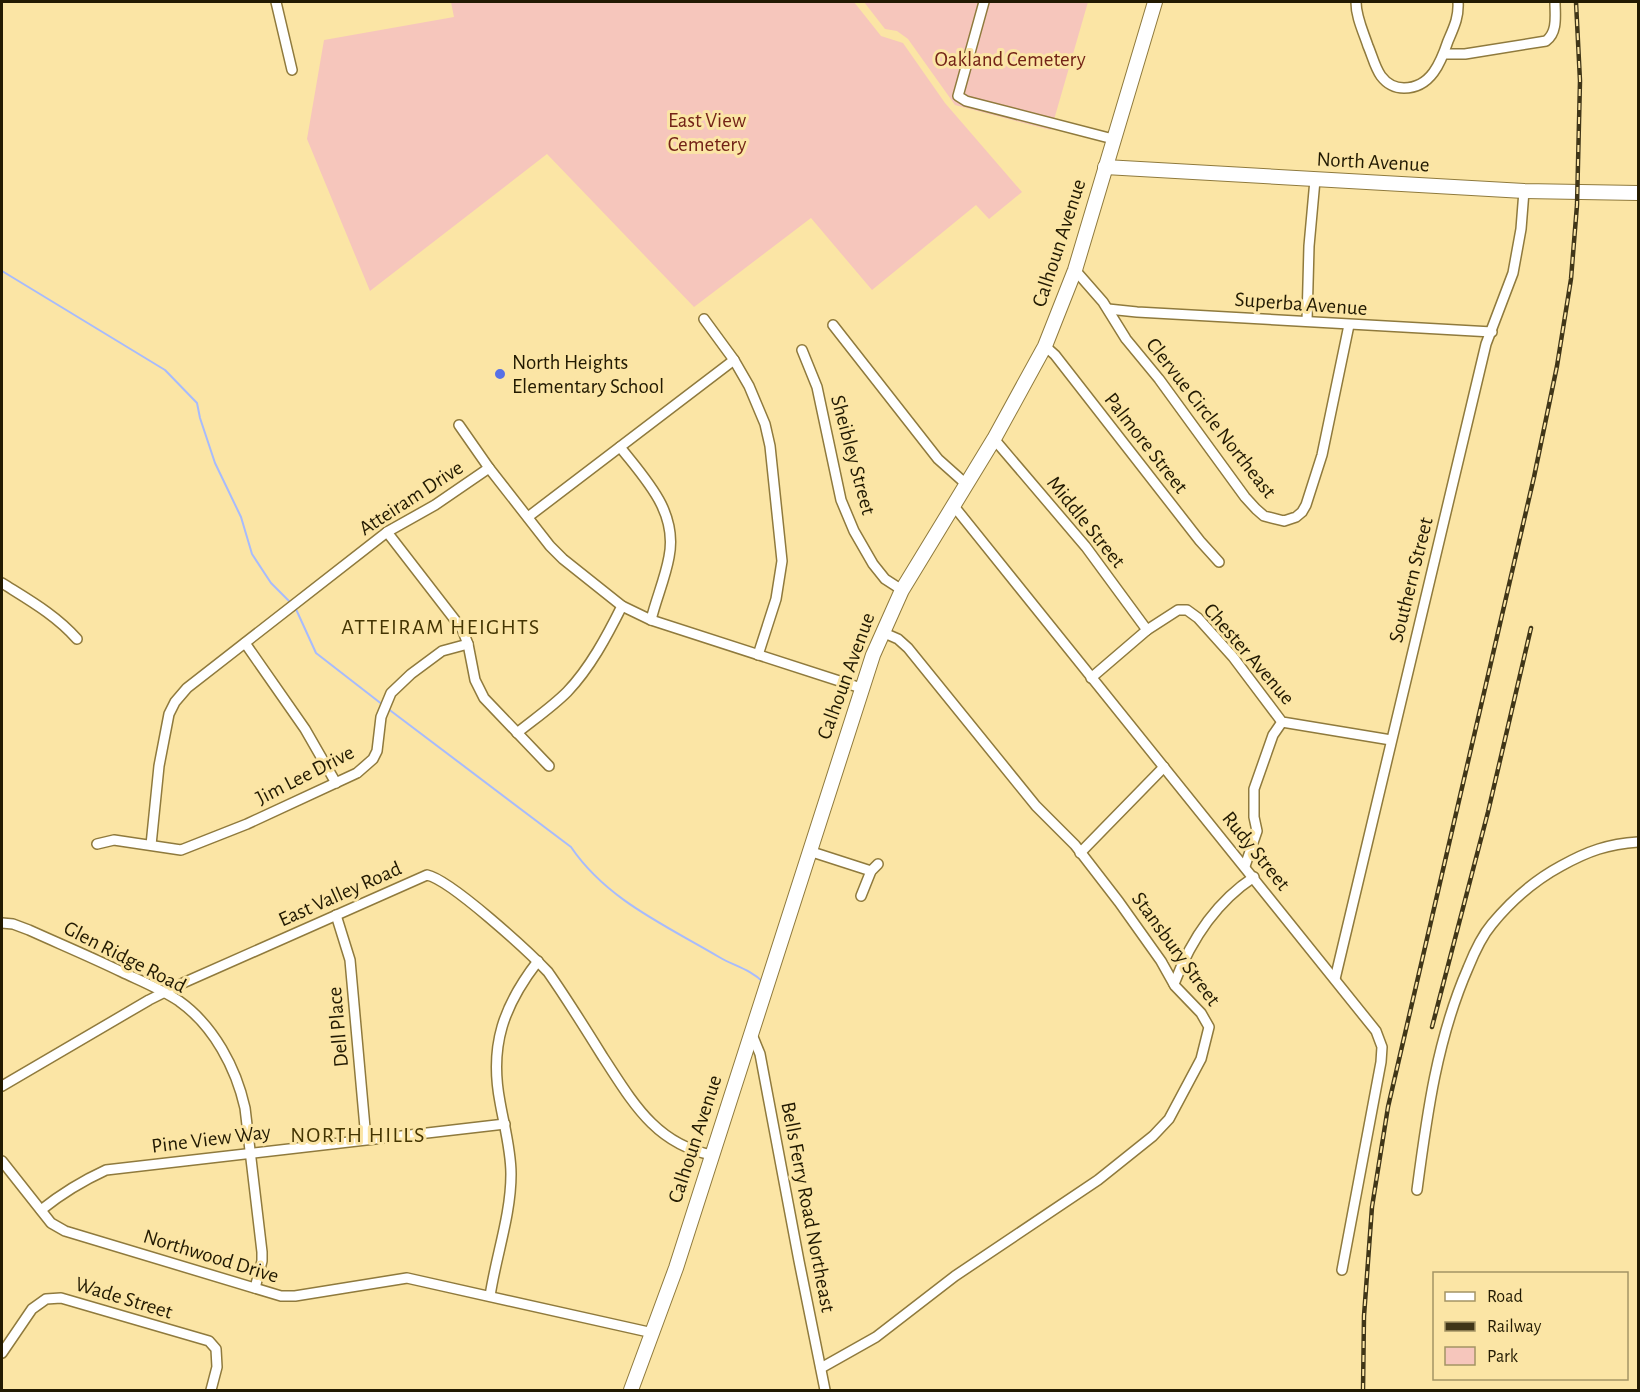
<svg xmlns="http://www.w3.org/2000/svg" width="1640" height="1392" font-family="'Alegreya Sans',sans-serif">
<rect width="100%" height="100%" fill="#fbe5a5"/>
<g fill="#f6c6bc">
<polygon points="451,2 854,2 881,36 903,43 945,103 1022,192 989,219 976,205 872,290 811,218 694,307 547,154 370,291 307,139 324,40 454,17"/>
<polygon points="864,2 1088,2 1051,130 955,105 908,39 897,31 885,29"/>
</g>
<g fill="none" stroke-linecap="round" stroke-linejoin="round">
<g stroke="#a7bbfd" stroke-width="2">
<polyline points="2,271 165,370 197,403 200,418 215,463 241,517 252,554 271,583 291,603"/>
<polyline points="295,607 316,653 383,705"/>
<path d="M387,708L571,847C607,900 665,925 719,957C734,966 750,969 763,982"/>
</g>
<defs>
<g id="street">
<polyline points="276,2 292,70"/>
<polyline points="984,2 958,96 966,101 1113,139"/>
<path d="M1356,2C1356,17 1363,31 1368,46C1372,55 1375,68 1381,76C1387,84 1395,88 1404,88C1431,88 1441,62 1448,41C1454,27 1459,17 1458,2"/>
<path d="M1445,54H1465L1546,41C1558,32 1555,15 1555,2"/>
<polyline points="1075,270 1103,302 1126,339 1159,379 1245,497 1256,509 1264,516 1284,521 1296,517 1302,512 1306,505 1322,455 1349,325"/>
<polyline points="1108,309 1137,312 1492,332"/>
<polyline points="704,319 734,360 749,386 765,424 770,446 782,561 776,599 758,655"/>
<polyline points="1307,321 1309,246 1315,180"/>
<polyline points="833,325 938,459 966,484"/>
<polyline points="1045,346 1055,355 1200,541 1219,562"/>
<polyline points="802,350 817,387 841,500 854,531 873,564 885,579 902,590"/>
<polyline points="459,425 489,468 550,546 563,559 622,606 651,620 861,688"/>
<polyline points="994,439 1086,547 1147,630"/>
<path d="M620,447C646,480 678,512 669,557C665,579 656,599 651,620"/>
<polyline points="953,505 1376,1031 1382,1047 1381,1062 1342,1270"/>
<polyline points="528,517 734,360"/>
<polyline points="387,532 462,629 468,644 475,680 484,698 549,766"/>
<path d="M2,583C29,600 56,615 77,639"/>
<polyline points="245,643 305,729 336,783"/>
<polyline points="1091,678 1147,630 1178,610 1187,610 1198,618 1233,657 1282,722 1391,740"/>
<path d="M517,733C533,720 552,707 567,692C590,668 607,636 622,606"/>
<polyline points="97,844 114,840 181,850 247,824 357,773 373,759 377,751 381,717 391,693 411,674 442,651 468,644"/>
<polyline points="151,845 159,766 169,714 175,702 187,688 387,532 435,505 489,468"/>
<polyline points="809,851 871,871"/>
<polyline points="1080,853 1164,767"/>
<polyline points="1245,866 1257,831 1254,817 1254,789 1273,735 1282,722"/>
<polyline points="861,896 871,871 878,864"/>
<polyline points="336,915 350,960 366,1139"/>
<path d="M2,923L13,924L29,930C60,944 91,957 122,972C141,981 161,989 179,1001C214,1026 236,1068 245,1108L262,1252V1261L255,1288"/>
<polyline points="1335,979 1486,344 1513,273 1521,229 1524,191"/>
<path d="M1174,984C1190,942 1216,902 1254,877"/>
<polyline points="751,1032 760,1054 799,1261 825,1390"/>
<path d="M2,1086L149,1000L183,983L427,875C451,880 529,952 548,972C567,999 585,1028 603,1057C632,1101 655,1144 712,1155"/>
<polyline points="2,1161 51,1223 65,1231 281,1296 295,1296 407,1278 653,1333"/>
<path d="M1417,1190C1427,1114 1437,1039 1468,968C1474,953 1481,937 1492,924C1511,901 1535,880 1561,866C1588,851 1608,844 1638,842"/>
<path d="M41,1210C61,1194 82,1181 106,1170L505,1124"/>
<path d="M490,1296C496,1256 511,1215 511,1174C511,1150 504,1125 500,1102C489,1045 504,1005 538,961"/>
<polyline points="2,1353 32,1309 46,1299 61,1298 209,1341 216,1349 217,1367 211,1390"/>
<polyline points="821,1368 876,1337 955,1276 1098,1180 1153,1136 1169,1119 1201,1059 1209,1027 1201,1013 1175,986 1161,961 1119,902 1075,845 1036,806 908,648 898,639 882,632"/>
</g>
<g id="secondary">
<polyline points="1105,167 1524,191 1638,193"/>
<polyline points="631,1390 676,1268 873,655 902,590 994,439 1045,346 1075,270 1155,2"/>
</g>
</defs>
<use href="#street" stroke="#8f7a3d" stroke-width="12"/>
<use href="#secondary" stroke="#8f7a3d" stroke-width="16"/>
<use href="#street" stroke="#fff" stroke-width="9"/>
<use href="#secondary" stroke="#fff" stroke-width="14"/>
<defs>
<g id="rail">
<polyline points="1432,1027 1488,812 1531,628"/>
<polyline points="1363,1390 1364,1316 1372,1207 1388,1107 1534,477 1557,366 1571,279 1577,205 1580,81 1576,2"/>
</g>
</defs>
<use href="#rail" stroke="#403618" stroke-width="4.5"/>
<use href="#rail" stroke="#fbe5a5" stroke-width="2" stroke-dasharray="7" stroke-linecap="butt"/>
</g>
<circle fill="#5770e6" stroke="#fbe5a5" stroke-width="2" cx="500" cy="374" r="6"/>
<g text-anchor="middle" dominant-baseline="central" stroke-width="6" stroke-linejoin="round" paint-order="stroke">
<g font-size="21" fill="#732317" stroke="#fbe5a5">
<text x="1010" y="59">Oakland Cemetery</text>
<text x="707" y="120">East View<tspan x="707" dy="24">Cemetery</tspan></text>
</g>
<g font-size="21" fill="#221a02" stroke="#fbe5a5">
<text transform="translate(1373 162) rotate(3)">North Avenue</text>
<text transform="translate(1059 243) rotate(-72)">Calhoun Avenue</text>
<text transform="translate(1301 304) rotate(4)">Superba Avenue</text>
<text transform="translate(1211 418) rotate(52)">Clervue Circle Northeast</text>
<text transform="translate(1146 443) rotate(52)">Palmore Street</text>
<text transform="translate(853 455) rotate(75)">Sheibley Street</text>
<text transform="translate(411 498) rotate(-33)">Atteiram Drive</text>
<text transform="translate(1086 522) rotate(51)">Middle Street</text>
<text transform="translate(1411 580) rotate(-76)">Southern Street</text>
<text transform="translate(1249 654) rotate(49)">Chester Avenue</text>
<text transform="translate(846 676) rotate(-70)">Calhoun Avenue</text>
<text transform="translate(305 775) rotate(-27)">Jim Lee Drive</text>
<text transform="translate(1256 851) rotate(51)">Rudy Street</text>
<text transform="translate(340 894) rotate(-24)">East Valley Road</text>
<text transform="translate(1176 949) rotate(54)">Stansbury Street</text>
<text transform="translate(125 957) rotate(27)">Glen Ridge Road</text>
<text transform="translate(338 1027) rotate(-95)">Dell Place</text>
<text transform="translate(211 1139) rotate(-7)">Pine View Way</text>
<text transform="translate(695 1139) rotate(-72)">Calhoun Avenue</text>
<text transform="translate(808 1207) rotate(79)">Bells Ferry Road Northeast</text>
<text transform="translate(211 1256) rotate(17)">Northwood Drive</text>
<text transform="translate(124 1298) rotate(17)">Wade Street</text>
</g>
<g font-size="21" fill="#221a02" stroke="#fbe5a5" text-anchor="start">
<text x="512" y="362">North Heights<tspan x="512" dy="24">Elementary School</tspan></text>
</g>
<g font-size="22" letter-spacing="1.5" fill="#443502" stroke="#fbe5a5">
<text x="441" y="627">ATTEIRAM HEIGHTS</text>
<text x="358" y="1135">NORTH HILLS</text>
</g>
</g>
<rect width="1640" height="1392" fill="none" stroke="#221a02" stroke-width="6"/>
<rect x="1433" y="1272" width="195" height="108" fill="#fbe5a5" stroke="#a49464" stroke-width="1.5"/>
<rect x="1445" y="1292" width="30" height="9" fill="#ffffff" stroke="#a49464" stroke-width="1.5"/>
<text x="1487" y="1302" font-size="18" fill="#221a02">Road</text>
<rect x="1445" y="1322" width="30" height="9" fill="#403618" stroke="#a49464" stroke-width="1.5"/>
<text x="1487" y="1332" font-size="18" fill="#221a02">Railway</text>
<rect x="1445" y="1347" width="30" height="18" fill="#f6c6bc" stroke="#a49464" stroke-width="1.5"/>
<text x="1487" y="1362" font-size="18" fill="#221a02">Park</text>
</svg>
